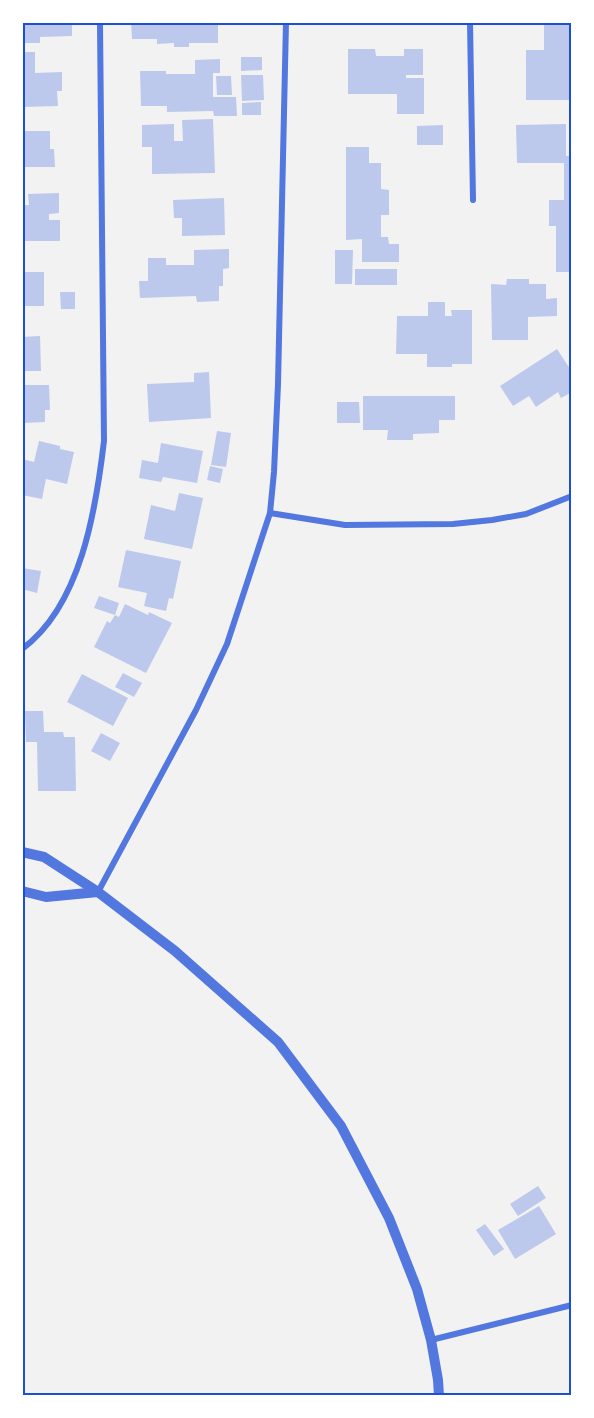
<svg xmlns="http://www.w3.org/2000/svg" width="594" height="1418" font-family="Jost,sans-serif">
<rect width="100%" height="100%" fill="#f2f2f2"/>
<g fill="#bdc9ec">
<polygon points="22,22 72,22 72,36 40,37 40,43 22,43"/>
<polygon points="131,22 218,22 218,43 189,43 189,47 174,47 174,43 157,44 157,39 132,39"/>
<polygon points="558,22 572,22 572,100 526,100 526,50 544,50 544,25 558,25"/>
<polygon points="348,49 375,49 376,56 404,56 404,49 423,49 423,75 406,75 406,78 424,78 424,114 397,114 397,94 348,94"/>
<polygon points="22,52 35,52 35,73 62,72 62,91 57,91 58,106 22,107"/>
<polygon points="241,57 262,57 262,70 241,71"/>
<polygon points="220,59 220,73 213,73 213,97 236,97 237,116 214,116 213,111 167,112 167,106 141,106 140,71 166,71 166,74 195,74 195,60"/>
<polygon points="241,75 263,75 264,100 242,101"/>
<polygon points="216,76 231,76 232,95 217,95"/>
<polygon points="261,102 261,115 242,115 242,103"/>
<polygon points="213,119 215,173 152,174 152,147 142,147 142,125 174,124 174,141 183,141 182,120"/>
<polygon points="566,124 566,156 572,156 572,272 556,272 556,226 549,226 549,200 564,200 564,163 517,163 516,125"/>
<polygon points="443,125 443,145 417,145 417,126"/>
<polygon points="22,131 50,131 50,149 54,149 55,167 23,167"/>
<polygon points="346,147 369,147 369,163 381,163 381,189 389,190 389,215 381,215 381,237 388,237 389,244 399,244 399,262 362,262 362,239 346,240"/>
<polygon points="59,193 59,213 49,214 49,220 60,220 60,241 22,241 22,205 29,205 28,194"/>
<polygon points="224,198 225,235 182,236 182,218 174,218 173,200"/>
<polygon points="229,249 229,268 223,269 223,286 219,286 219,301 197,302 196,296 140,298 139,281 148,281 148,258 166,258 166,265 194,265 194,250"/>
<polygon points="335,250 353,250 352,284 335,284"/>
<rect x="355" y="269" width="42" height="16"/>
<rect x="22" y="272" width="22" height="34"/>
<polygon points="507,279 529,279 529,284 546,284 546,299 557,298 557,316 528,317 528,340 492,340 491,284 506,285"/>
<polygon points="60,292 75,292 75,309 61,309"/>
<polygon points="428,302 445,302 445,316 452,316 451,310 472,310 472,364 452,364 452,367 427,367 427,354 396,354 397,316 428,316"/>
<polygon points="40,336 41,371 22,371 22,337"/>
<polygon points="557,349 572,372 572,392 561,398 558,392 536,407 529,396 513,406 500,386"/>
<polygon points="209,372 211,418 149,422 147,384 194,382 194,373"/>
<polygon points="22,385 49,385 50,410 45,410 45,422 22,423"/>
<polygon points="363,396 455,396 455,420 439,420 439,433 413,434 413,440 387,440 388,430 363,430"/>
<polygon points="337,402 359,402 360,423 337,423"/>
<polygon points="217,431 231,433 226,467 211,465"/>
<polygon points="39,441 60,446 60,449 74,452 67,484 46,479 42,499 22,495 22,459 34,462"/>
<polygon points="161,443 203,451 197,483 163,477 161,482 139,478 142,460 158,463"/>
<polygon points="210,466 223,469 220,483 207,480"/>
<polygon points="179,493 203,498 192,549 144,539 151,505 175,511"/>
<polygon points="126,550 181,561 173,599 169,598 166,611 144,606 147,593 118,587"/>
<polygon points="22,568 41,571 37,593 22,589"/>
<polygon points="99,596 119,603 115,615 94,608"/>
<polygon points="125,604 148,615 149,612 172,623 146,673 94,647 107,621 110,623 115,615 119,617"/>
<polygon points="123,673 142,683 134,697 115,687"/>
<polygon points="82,674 128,698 113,726 67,702"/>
<polygon points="25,711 43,711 44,732 63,732 64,737 75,737 76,791 38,791 37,742 26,742"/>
<polygon points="101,733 120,743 110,761 91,751"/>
<polygon points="538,1186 546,1198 518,1216 510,1204"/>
<polygon points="539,1206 556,1234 515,1259 498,1230"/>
<polygon points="485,1224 504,1249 494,1256 476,1230"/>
</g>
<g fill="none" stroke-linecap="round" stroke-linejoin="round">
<g stroke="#5277de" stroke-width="6">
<polyline points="470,22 473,200"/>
<polyline points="270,513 345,525 453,524 492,520 526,514 572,496"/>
<path d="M22,649C81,606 96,509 104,441L100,22"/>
<polyline points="98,892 196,710 227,644 270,513 274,472 278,384 286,22"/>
<polyline points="431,1340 572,1305"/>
</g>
<g stroke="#5277de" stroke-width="10">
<polyline points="22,852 44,857 98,892 175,951 278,1042 341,1126 389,1218 417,1289 431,1340 438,1380 439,1396"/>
<polyline points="22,891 46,897 98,892"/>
</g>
</g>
<rect width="594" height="1418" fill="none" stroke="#ffffff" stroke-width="48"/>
<rect x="24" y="24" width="546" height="1370" fill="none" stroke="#1d4ed8" stroke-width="2"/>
</svg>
